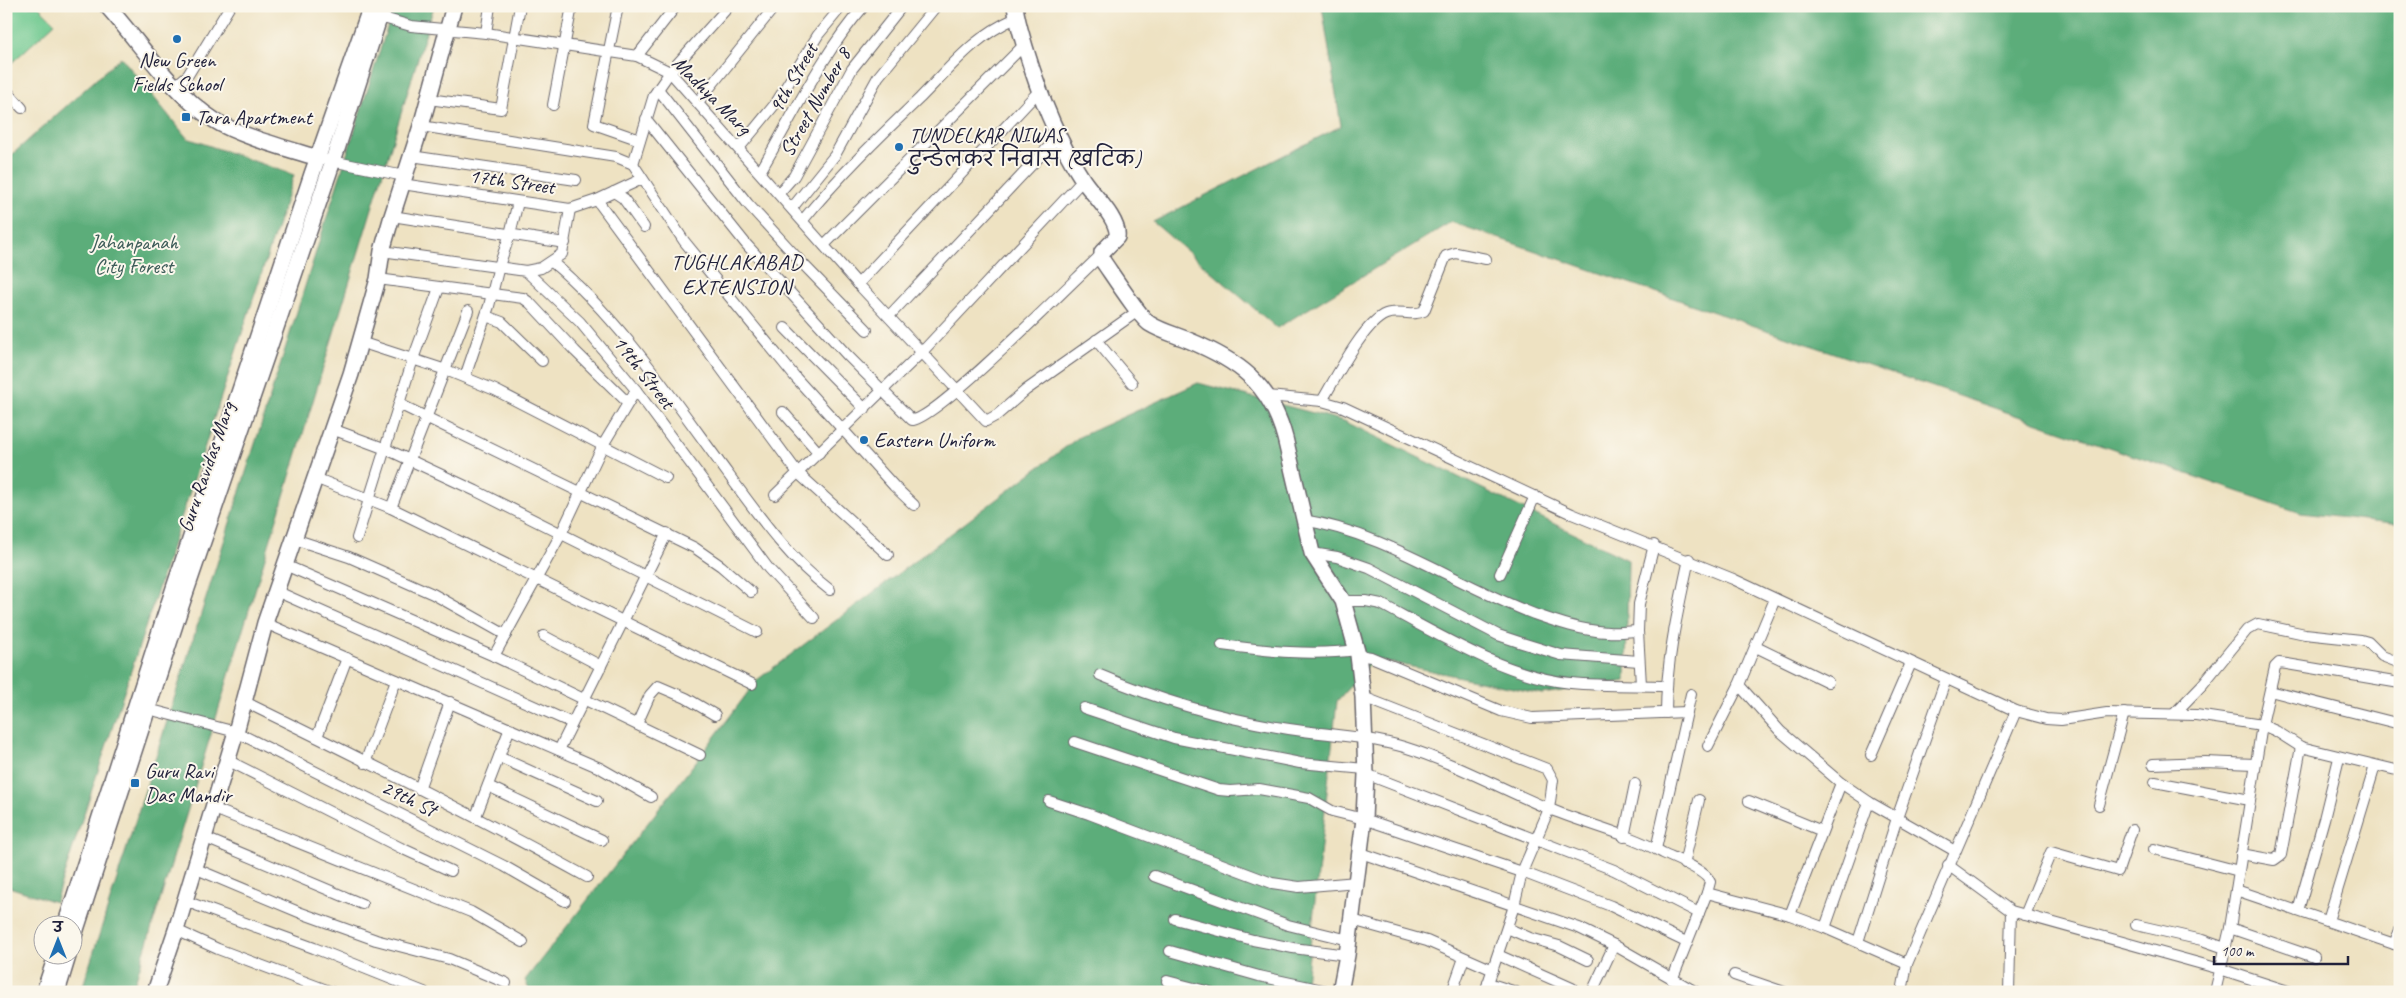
<svg xmlns="http://www.w3.org/2000/svg" width="2406" height="998" font-family="Caveat,'Playpen Sans Deva',sans-serif">
<rect width="100%" height="100%" fill="#fbf7ec"/>
<filter id="ink" filterUnits="userSpaceOnUse"><feTurbulence type="fractalNoise" baseFrequency=".02" numOctaves="2"/><feDisplacementMap in="SourceGraphic" scale="10" xChannelSelector="R" yChannelSelector="G"/><feConvolveMatrix kernelMatrix="1 2 1 2 8 2 1 2 1" color-interpolation-filters="sRGB"/></filter>
<filter id="wash" filterUnits="userSpaceOnUse"><feTurbulence type="fractalNoise" baseFrequency=".0096" numOctaves="4" result="noise"/><feDisplacementMap in="SourceGraphic" scale="20" xChannelSelector="R" yChannelSelector="G"/><feGaussianBlur stdDeviation="1.12" result="paint"/><feColorMatrix in="noise" values="0 0 0 0 0 0 0 0 0 0 0 0 0 0 0 0 0 1.4 0 .05"/><feComposite in="paint" operator="in"/></filter>
<g filter="url(#wash)">
<rect width="100%" height="100%" fill="#eee2c2"/>
<polygon fill="#70c990" stroke="#497666" points="11,6 38,6 55,23 6,68 6,10"/>
<g fill="#5cad7a" stroke="#3f685a">
<polygon points="394,6 434,6 132,992 81,992"/>
<polygon points="1322,6 2400,6 2400,524 2301,513 1451,222 1277,328 1153,222 1341,126"/>
<polygon points="121,57 187,138 294,175 55,902 6,886 6,160"/>
<polygon points="1198,383 1344,421 1628,560 1626,681 1542,694 1374,659 1337,701 1305,992 530,992 525,980 701,755 757,680 1079,437"/>
</g>
</g>
<g filter="url(#ink)">
<g fill="none" stroke-linecap="round" stroke-linejoin="round">
<defs>
<g id="street">
<polyline points="618,6 594,124 640,140"/>
<polyline points="380,17 411,26 486,33 637,56 670,72 858,284 986,421 997,415 1026,390 1138,311"/>
<polyline points="486,33 490,6"/>
<polyline points="637,56 676,6"/>
<polyline points="175,86 188,75 230,6"/>
<polyline points="658,89 748,204 802,263 867,330"/>
<polyline points="6,90 22,108"/>
<polyline points="429,99 501,109 520,6"/>
<polyline points="698,102 775,6"/>
<polyline points="553,105 572,6"/>
<path d="M646,119L746,244L847,355L912,420C936,420 1074,280 1101,255"/>
<polyline points="421,126 616,157 633,164 684,241 796,378 894,486 914,505"/>
<polyline points="739,148 776,103 818,35 842,6"/>
<polyline points="411,156 576,180"/>
<polyline points="327,160 404,176"/>
<polyline points="633,164 654,95 670,72 729,6"/>
<path d="M760,172C793,116 821,55 864,6"/>
<polyline points="402,184 570,209 597,200 642,179"/>
<polyline points="614,192 623,198 644,227"/>
<polyline points="779,193 794,176 852,69 902,6"/>
<polyline points="597,200 798,473 888,555"/>
<polyline points="792,208 835,155 878,77 936,6"/>
<polyline points="392,216 565,243"/>
<path d="M803,220C839,176 879,137 920,98C952,66 973,37 1016,18"/>
<polyline points="824,245 1025,44"/>
<polyline points="382,251 526,271 580,322 636,390 768,568 814,618"/>
<path d="M552,262C622,321 674,401 728,474C759,516 788,558 830,590"/>
<polyline points="526,271 541,268 562,254 570,209"/>
<polyline points="378,279 523,298 530,303 575,351 627,402"/>
<polyline points="858,284 1039,91"/>
<polyline points="486,316 502,322 542,361"/>
<polyline points="889,316 1058,137"/>
<polyline points="785,328 865,409"/>
<polyline points="1096,340 1132,383"/>
<polyline points="360,342 446,370 495,390 666,478"/>
<polyline points="465,377 489,306 499,266 510,234 518,202"/>
<polyline points="1268,396 1322,401 1343,407 1572,514 1733,579 2016,711 2046,719 2061,720 2107,713 2196,715 2262,725 2276,731 2301,747 2400,771"/>
<path d="M1322,401C1335,379 1364,322 1386,314C1399,309 1412,317 1424,311L1446,256L1456,253L1486,259"/>
<polyline points="399,404 695,548 721,566 751,592"/>
<polyline points="783,412 819,453"/>
<polyline points="332,429 386,449 476,491 757,632"/>
<polyline points="315,478 391,508 752,684"/>
<polyline points="775,495 922,352 1083,180"/>
<polyline points="391,508 468,311"/>
<path d="M1303,520C1385,533 1457,585 1534,614C1557,622 1583,631 1608,632C1617,633 1628,631 1638,631"/>
<polyline points="357,538 413,359 439,288"/>
<polyline points="294,539 349,557 433,594 506,635"/>
<polyline points="1312,553 1337,557 1369,568 1498,635 1522,643 1561,655 1639,661"/>
<polyline points="285,565 494,656 700,755"/>
<polyline points="1500,574 1535,496"/>
<polyline points="276,591 572,723"/>
<path d="M1343,601H1366L1381,604C1437,634 1507,677 1571,683C1602,686 1634,685 1666,686"/>
<polyline points="265,623 600,768 651,797"/>
<polyline points="544,636 601,666"/>
<path d="M1222,645C1268,651 1311,656 1356,650"/>
<polyline points="1756,647 1828,682"/>
<polyline points="1358,655 1371,657 1501,711 1532,718 1687,712"/>
<polyline points="494,656 561,534 603,445 636,390"/>
<path d="M1100,675C1161,701 1224,719 1289,729C1328,735 1366,736 1404,747C1452,762 1500,788 1547,808C1585,824 1627,833 1663,853C1675,859 1706,870 1710,882L1707,893L1672,980"/>
<polyline points="1641,685 1638,631 1639,604 1654,545"/>
<polyline points="1739,685 1780,731 1841,783 1869,802 1955,851"/>
<polyline points="2270,691 2400,724"/>
<polyline points="1363,697 1547,769 1553,780 1549,809 1522,872 1514,906 1485,992"/>
<path d="M245,702C360,758 474,815 587,877"/>
<polyline points="1084,708 1174,738 1300,763 1365,769"/>
<polyline points="148,709 236,732 504,866 565,901"/>
<path d="M1666,713C1666,661 1678,610 1689,559"/>
<polyline points="2174,714 2202,685 2247,630 2258,624 2305,634 2361,640 2368,642 2382,656 2400,663"/>
<polyline points="637,724 650,695 658,686 686,698 715,715"/>
<polyline points="317,737 347,658"/>
<polyline points="1075,742 1219,790 1230,791 1259,789 1309,798 1332,811 1364,819 1522,872 1611,906 1686,942"/>
<polyline points="1708,746 1739,685 1775,599"/>
<polyline points="559,750 667,533"/>
<polyline points="1871,755 1911,663"/>
<polyline points="499,757 597,801"/>
<polyline points="227,760 401,848 451,871"/>
<polyline points="365,763 396,680"/>
<polyline points="2153,764 2205,762 2255,764"/>
<polyline points="1366,774 1614,870 1699,913"/>
<polyline points="2155,782 2250,800"/>
<polyline points="488,786 602,840"/>
<polyline points="419,789 450,702"/>
<polyline points="1049,801 1089,814 1272,883 1299,887 1357,882"/>
<polyline points="1749,801 1822,831"/>
<polyline points="2099,805 2124,713"/>
<polyline points="212,808 471,912 523,942"/>
<polyline points="476,816 510,728"/>
<polyline points="203,837 362,904"/>
<polyline points="1624,837 1635,784"/>
<polyline points="1656,849 1691,694"/>
<polyline points="2154,849 2239,871"/>
<polyline points="1361,853 1579,928 1614,945 1696,992"/>
<polyline points="2241,854 2274,860 2281,855 2301,747"/>
<polyline points="1684,864 1699,800"/>
<polyline points="1948,865 2011,911 2220,969 2291,992"/>
<polyline points="194,868 301,913 376,940 449,959 506,983"/>
<polyline points="1154,876 1288,925 1349,940"/>
<polyline points="2236,890 2400,946"/>
<polyline points="1707,893 1790,915 1825,928 1907,964"/>
<polyline points="185,901 314,948 424,992"/>
<polyline points="2298,911 2324,819 2339,758"/>
<polyline points="1790,915 1841,783"/>
<polyline points="2025,915 2051,852 2118,871 2132,830"/>
<polyline points="1175,919 1253,940 1293,948 1347,955"/>
<polyline points="1352,920 1427,941 1493,970"/>
<polyline points="2328,921 2375,766"/>
<polyline points="2136,925 2202,940 2225,948"/>
<polyline points="1507,928 1530,938 1559,946 1588,960"/>
<polyline points="1825,928 1869,802"/>
<polyline points="2230,928 2314,957"/>
<polyline points="176,930 218,949 332,992"/>
<polyline points="1858,942 1897,818 1946,679"/>
<polyline points="2394,944 2400,930"/>
<polyline points="1170,951 1259,976 1332,992"/>
<polyline points="1498,955 1572,988"/>
<polyline points="1734,975 1784,992"/>
<polyline points="1167,981 1210,992"/>
<polyline points="1488,983 1516,992"/>
<polyline points="1452,992 1464,958"/>
<polyline points="1592,992 1614,945"/>
<polyline points="1902,992 1907,964 2016,711"/>
<polyline points="2009,992 2011,911"/>
<polyline points="2215,992 2230,928 2262,725 2275,667 2279,663 2287,664 2400,683"/>
</g>
<g id="secondary">
<path d="M107,6C141,44 171,92 214,120C239,136 289,149 318,158"/>
<path d="M1015,6C1017,21 1021,33 1025,47C1039,93 1056,139 1083,180C1092,194 1120,220 1117,237L1102,252V260C1110,271 1141,319 1150,324C1161,331 1176,335 1188,340C1239,361 1270,383 1285,438L1312,553L1343,601L1358,655L1363,697L1366,774L1364,819L1347,955L1340,992"/>
<polyline points="65,926 169,603 312,174 371,6"/>
<polyline points="72,942 182,603 338,146 383,6"/>
<polyline points="44,992 56,956"/>
<polyline points="57,992 68,956"/>
<polyline points="155,992 176,930 236,732 265,623 351,374 378,279 382,251 392,216 421,126 454,6"/>
</g>
</defs>
<use href="#street" stroke="#69656a" stroke-width="12"/>
<use href="#secondary" stroke="#69656a" stroke-width="18"/>
<use href="#street" stroke="#fff" stroke-width="10"/>
<use href="#secondary" stroke="#fff" stroke-width="15"/>
</g>
</g>
<g fill="#1f6fb2" stroke="#fbf7ec" stroke-width="2">
<circle cx="177" cy="39" r="5"/>
<rect x="181" y="112" width="10" height="10" rx="2.5"/>
<circle cx="899" cy="147" r="5"/>
<circle cx="864" cy="440" r="5"/>
<rect x="130" y="778" width="10" height="10" rx="2.5"/>
</g>
<g text-anchor="middle" dominant-baseline="central" stroke-width="4" stroke-linejoin="round" paint-order="stroke">
<g font-size="21" fill="#22223b" stroke="#fbf7ec" text-anchor="start">
<text x="177" y="60" text-anchor="middle">New Green<tspan x="177" dy="24">Fields School</tspan></text>
<text x="196" y="117">Tara Apartment</text>
<text x="909" y="135">TUNDELKAR NIWAS<tspan x="909" dy="24">टुन्डेलकर निवास (खटिक)</tspan></text>
<text x="874" y="440">Eastern Uniform</text>
<text x="145" y="771">Guru Ravi<tspan x="145" dy="24">Das Mandir</tspan></text>
</g>
<g font-size="21" fill="#22223b" stroke="#fbf7ec">
<text transform="translate(793 78) rotate(-60)">9th Street</text>
<text transform="translate(712 95) rotate(45)">Madhya Marg</text>
<text transform="translate(815 102) rotate(-60)">Street Number 8</text>
<text transform="translate(512 181) rotate(8)">17th Street</text>
<text transform="translate(644 372) rotate(52)">19th Street</text>
<text transform="translate(206 467) rotate(-71)">Guru Ravidas Marg</text>
<text transform="translate(409 798) rotate(26)">29th St</text>
</g>
<g font-size="21" fill="#3d5c59" stroke="#fbf7ec">
<text x="134" y="242">Jahanpanah<tspan x="134" dy="24">City Forest</tspan></text>
</g>
<g font-size="22" letter-spacing="1" fill="#22223b" stroke="#fbf7ec">
<text x="737" y="262">TUGHLAKABAD<tspan x="737" dy="25">EXTENSION</tspan></text>
</g>
</g>
<rect width="2406" height="998" fill="none" stroke="#fbf7ec" stroke-width="25"/>
<g transform="translate(58 940)"><circle r="24" fill="#fbf7ec" stroke="#a4a2a5"/>
<path d="M0-4L9 19L0 12L-9 19Z" fill="#1f6fb2"/>
<text y="-8" font-size="14" font-weight="bold" text-anchor="middle" fill="#22223b">उ</text>
</g>
<path d="M2214 956v8h134v-8" fill="none" stroke="#22223b" stroke-width="2.5"/>
<text x="2221" y="956" font-size="15" fill="#22223b" stroke="#fbf7ec" stroke-width="4" paint-order="stroke">100 m</text>
</svg>
